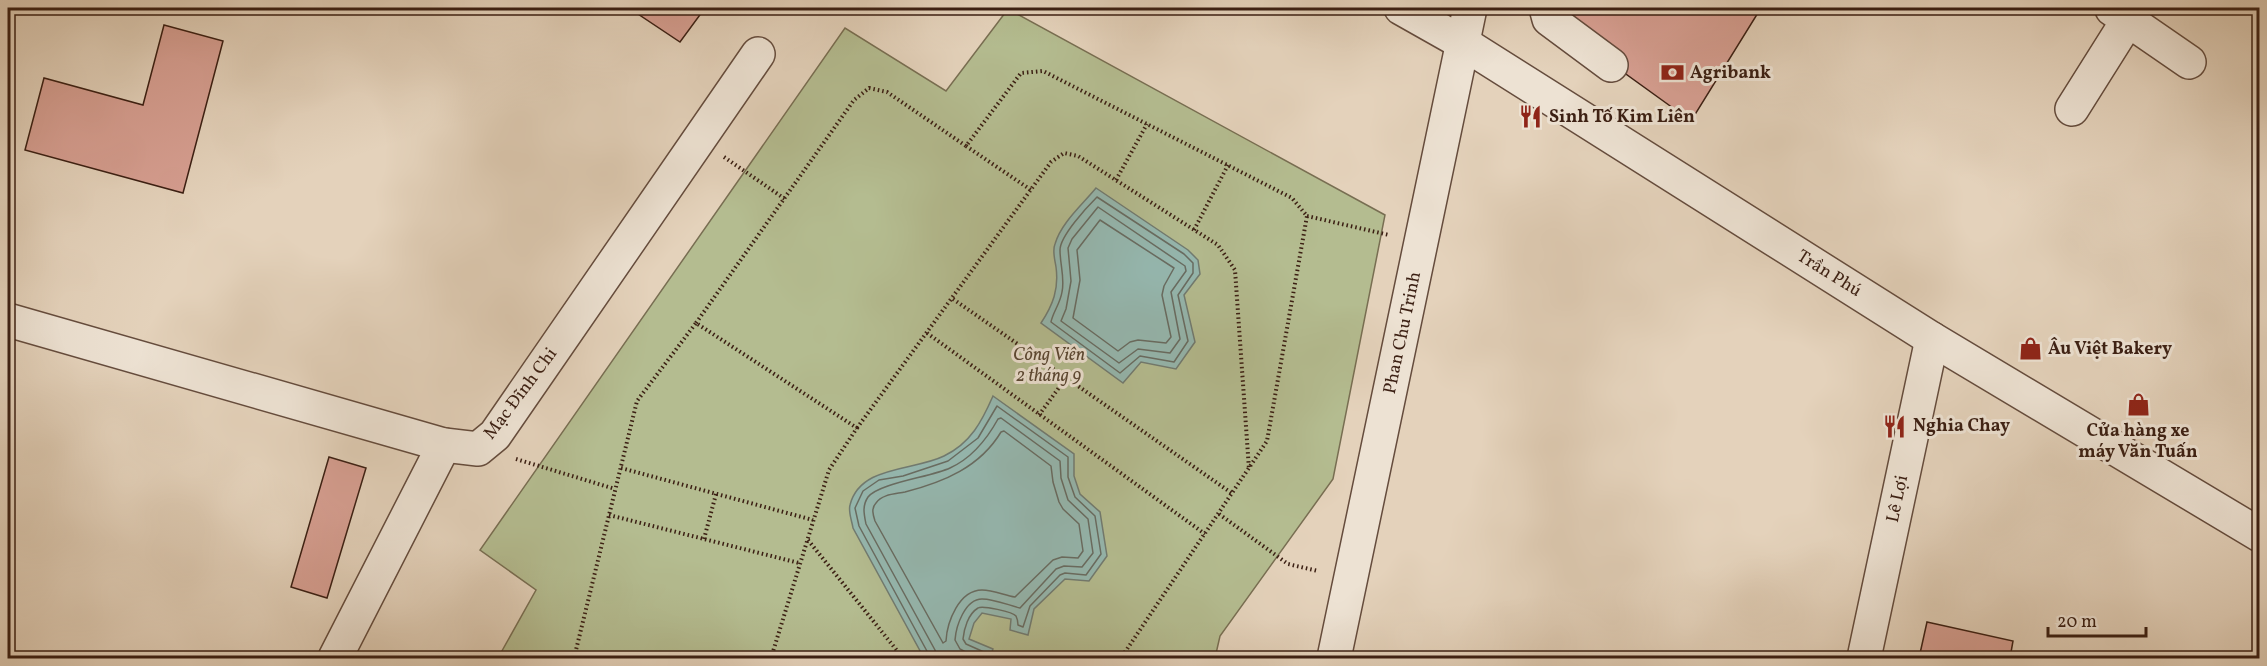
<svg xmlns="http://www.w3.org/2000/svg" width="2267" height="666" font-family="Vollkorn,serif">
<rect width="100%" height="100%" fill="#e4d2bb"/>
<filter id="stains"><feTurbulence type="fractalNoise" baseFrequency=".00333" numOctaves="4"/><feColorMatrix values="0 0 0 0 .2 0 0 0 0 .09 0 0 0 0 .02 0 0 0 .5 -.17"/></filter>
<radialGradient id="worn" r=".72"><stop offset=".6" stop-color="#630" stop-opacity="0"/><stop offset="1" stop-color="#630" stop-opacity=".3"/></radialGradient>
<polygon fill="#b4bc90" stroke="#786e52" stroke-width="1.5" points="1008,9 1385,215 1333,479 1220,636 1215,658 498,658 536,590 480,550 845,28 946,91"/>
<g fill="#95b8b0" stroke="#717b71" stroke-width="1.5">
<path d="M1096,188L1188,250L1198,260L1200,274L1184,295L1195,342L1176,369L1141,362L1123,383L1041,323C1053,305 1059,289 1056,267C1055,260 1052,251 1055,244C1061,223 1082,205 1096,188Z"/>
<path d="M993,396L1074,454V476L1080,494L1100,512L1107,556L1089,581L1065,579L1034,609L1028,635L1010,630L1011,619L982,613L974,623L969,639L993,649L990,658H924L853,528C852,521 848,512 850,505C860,465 914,471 944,456C971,443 982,421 993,396Z"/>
</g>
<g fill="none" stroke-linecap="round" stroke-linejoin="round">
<g stroke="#686c62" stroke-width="1.5">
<path d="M1097,197L1184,254L1193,263V273L1178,295L1188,341L1174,362L1140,356L1120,373L1051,322C1053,312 1060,304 1062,292C1065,278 1060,265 1060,250C1060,236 1087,207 1097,197Z"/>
<polygon points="1098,207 1185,266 1186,271 1171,292 1180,339 1170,353 1138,349 1119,363 1061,321 1066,309 1071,281 1068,248 1072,239"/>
<polygon points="1100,220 1174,268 1164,286 1162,295 1171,337 1166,343 1138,340 1130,342 1118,351 1073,318 1080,280 1077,250"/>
<path d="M1004,431L1051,466L1053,482L1059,502L1063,509L1079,524L1083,551L1078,558L1062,557L1053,560L1015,597C1004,595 993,590 982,590C959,590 947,622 946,641L943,643L875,521C873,515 871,508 876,503C882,494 896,494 905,492C944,482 980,467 1001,432Z"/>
<path d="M929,658L928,653L859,526L855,508L863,491L879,480L903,476L948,461L978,438L997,406L1068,457V477L1075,497L1095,516L1101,554L1086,575L1065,573L1060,575L1030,606L1023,627L1018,625C1018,623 1017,618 1016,616C1013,612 982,605 978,608C968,614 964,629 963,639L966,644L984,652L985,658"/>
<path d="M937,658L935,650L866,524C864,514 862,506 868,497C879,483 931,477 950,468C972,458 987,439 998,419L1001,418L1060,461L1061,478L1068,500L1088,519L1093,553L1082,567L1064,566L1056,569L1020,608C1008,605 994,599 982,599C965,599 956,626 955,640L960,649L977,658"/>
</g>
</g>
<g fill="#d79f92" stroke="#3b1f13" stroke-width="1.5">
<polygon points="629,8 705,8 680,42"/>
<polygon points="1568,8 1761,8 1691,121 1558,25"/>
<polygon points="164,25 223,41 183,193 25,150 44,78 143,105"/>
<polygon points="329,457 366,468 327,598 291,587"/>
<polygon points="1927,622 2013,641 2010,658 1919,658"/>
</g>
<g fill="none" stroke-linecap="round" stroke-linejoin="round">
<defs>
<g id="minor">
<polyline points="1401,8 1463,43 1932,339 2260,535"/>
<polyline points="1546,8 1549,19 1611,65"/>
<polyline points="2112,9 2189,62"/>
<polyline points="2072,109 2128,20"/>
<polyline points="8,320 444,445 478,449 495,435 758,54"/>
<polyline points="335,658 444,445"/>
<polyline points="1334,658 1470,8"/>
<polyline points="1864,658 1932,339"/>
</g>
</defs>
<use href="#minor" stroke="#654c3d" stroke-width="36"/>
<g stroke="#3b1f13" stroke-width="4" stroke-dasharray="1.5 3" stroke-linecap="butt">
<polyline points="966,146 1031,190"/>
<polyline points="724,157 785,199"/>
<polyline points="1116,180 1147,124"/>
<polyline points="1307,216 1389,235"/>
<polyline points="1194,230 1228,165"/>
<polyline points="953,299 1233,494"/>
<polyline points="696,323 854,100 869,88 887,92 966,146 1021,73 1043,71 1292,198 1307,216 1267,441 1121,658"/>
<polyline points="927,333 1205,534"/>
<polyline points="1039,415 1066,378"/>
<polyline points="857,428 1051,162 1064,153 1078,156 1218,245 1235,270 1249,469"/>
<polyline points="516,459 615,489"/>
<polyline points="621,468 813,520"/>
<polyline points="1219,514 1288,564 1318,571"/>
<polyline points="609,515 799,563"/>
<polyline points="704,539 716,494"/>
<polyline points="808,540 903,658"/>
<polyline points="576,658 576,650 637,401 696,323 857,428 829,470 771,658"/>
</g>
<use href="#minor" stroke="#ede2d3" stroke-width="33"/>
</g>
<defs>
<symbol id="bank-bare" viewBox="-9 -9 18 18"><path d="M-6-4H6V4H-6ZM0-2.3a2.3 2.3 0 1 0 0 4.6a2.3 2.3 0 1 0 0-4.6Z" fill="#8f2418" stroke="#ede2d3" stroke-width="2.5" paint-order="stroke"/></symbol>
<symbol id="restaurant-bare" viewBox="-9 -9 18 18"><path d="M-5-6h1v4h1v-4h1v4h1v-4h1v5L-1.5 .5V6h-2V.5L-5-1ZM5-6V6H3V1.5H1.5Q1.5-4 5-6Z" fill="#8f2418" stroke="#ede2d3" stroke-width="2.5" paint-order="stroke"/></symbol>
<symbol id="shop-bare" viewBox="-9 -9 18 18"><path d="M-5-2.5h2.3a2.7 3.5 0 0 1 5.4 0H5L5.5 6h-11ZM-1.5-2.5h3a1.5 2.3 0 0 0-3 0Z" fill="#8f2418" stroke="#ede2d3" stroke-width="2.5" paint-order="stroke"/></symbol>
</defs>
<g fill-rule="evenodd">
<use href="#bank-bare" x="1656" y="56" width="33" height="33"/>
<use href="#restaurant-bare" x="1514" y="100" width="33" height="33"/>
<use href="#shop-bare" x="2014" y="332" width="33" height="33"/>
<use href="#shop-bare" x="2122" y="388" width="33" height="33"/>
<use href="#restaurant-bare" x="1878" y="410" width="33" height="33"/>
</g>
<g text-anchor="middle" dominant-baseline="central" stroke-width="6" stroke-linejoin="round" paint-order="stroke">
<g font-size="18" font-weight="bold" fill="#3b1f13" stroke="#ede2d3" text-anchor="start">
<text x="1690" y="73">Agribank</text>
<text x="1549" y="117">Sinh Tố Kim Liên</text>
<text x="2048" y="349">Âu Việt Bakery</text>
<text x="1913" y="426">Nghia Chay</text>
<text x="2138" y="431" text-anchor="middle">Cửa hàng xe<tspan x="2138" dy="21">máy Văn Tuấn</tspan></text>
</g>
<g font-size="18" fill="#3b1f13" stroke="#ede2d3">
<text transform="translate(1829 274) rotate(32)">Trần Phú</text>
<text transform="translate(1403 333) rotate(-78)">Phan Chu Trinh</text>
<text transform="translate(521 394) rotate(-53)">Mạc Đĩnh Chi</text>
<text transform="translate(1898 499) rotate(-78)">Lê Lợi</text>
</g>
<g font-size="18" font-style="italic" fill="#594632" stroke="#ede2d3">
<text x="1049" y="355">Công Viên<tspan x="1049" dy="21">2 tháng 9</tspan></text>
</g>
</g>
<rect width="2267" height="666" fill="none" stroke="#e4d2bb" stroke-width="30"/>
<rect x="9" y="9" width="2249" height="648" fill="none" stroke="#3b1f13" stroke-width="3"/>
<rect x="15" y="15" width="2237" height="636" fill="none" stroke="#3b1f13" stroke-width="1.5"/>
<path d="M2048 627v9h98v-9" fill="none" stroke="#3b1f13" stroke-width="3"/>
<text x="2057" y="627" font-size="18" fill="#3b1f13" stroke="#ede2d3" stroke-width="4.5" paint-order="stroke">20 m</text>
<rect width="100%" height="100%" filter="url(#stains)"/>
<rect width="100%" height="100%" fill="url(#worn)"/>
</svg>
